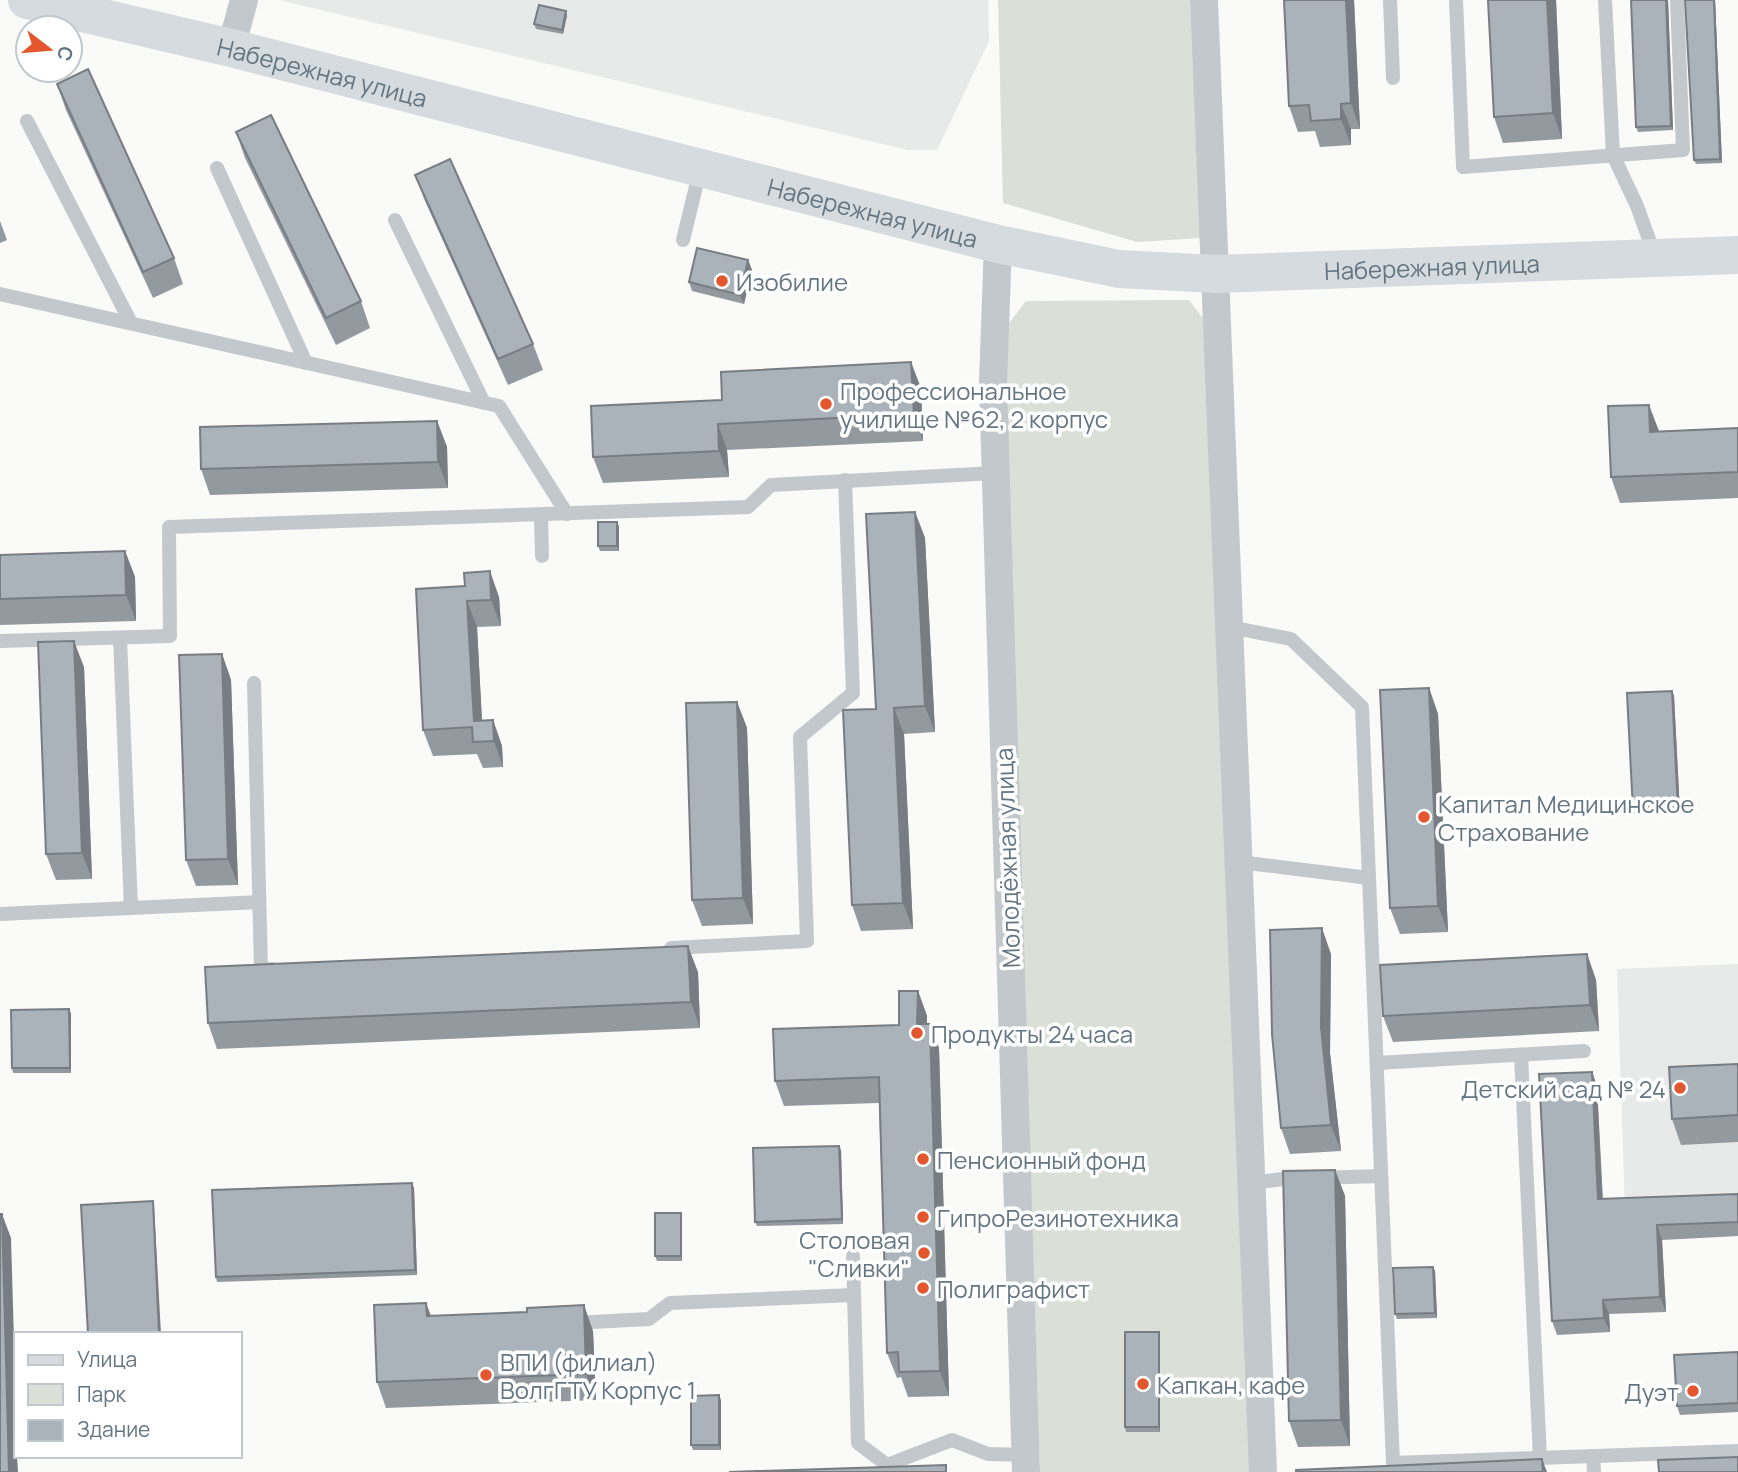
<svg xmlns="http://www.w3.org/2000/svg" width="1738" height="1472" font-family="Manrope,sans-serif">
<rect width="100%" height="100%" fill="#fafaf8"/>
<g fill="#e8e9e9">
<polygon points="279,0 988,0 989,41 937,150 908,150"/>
<polygon points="1738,964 1738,1207 1625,1213 1617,969"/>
</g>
<g fill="#dadfd7">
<polygon points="998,0 1190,0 1200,238 1137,242 1003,203"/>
<polygon points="1189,300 1209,326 1258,1472 1040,1472 1003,331 1026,301"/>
</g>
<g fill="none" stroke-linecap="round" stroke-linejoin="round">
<g stroke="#c3c8cc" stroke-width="14">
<polyline points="1390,0 1393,78"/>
<polyline points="1456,0 1463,167 1683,150 1677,0"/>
<polyline points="1605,0 1613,155 1637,206 1655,256"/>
<polyline points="27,121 131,323"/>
<polyline points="217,168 306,363"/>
<polyline points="395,220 484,403"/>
<polyline points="683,240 700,170"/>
<polyline points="0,294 499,406 567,514"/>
<polyline points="541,515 542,556"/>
<polyline points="1230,627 1291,639 1362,707 1393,1463 1738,1451"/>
<polyline points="120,638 131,908"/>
<polyline points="0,641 170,636 169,527 748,507 771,485 995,473"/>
<polyline points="254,683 261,970 273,969"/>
<polyline points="1239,862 1369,878"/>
<polyline points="0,914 259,902"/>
<polyline points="671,948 807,941 800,737 853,693 845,480"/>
<polyline points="1521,1055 1540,1458"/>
<polyline points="1377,1063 1584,1051"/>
<polyline points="1252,1183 1283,1179 1381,1176"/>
<polyline points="853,1256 858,1443 887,1465 952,1440 988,1454 1026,1455"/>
<polyline points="573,1323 649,1319 670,1303 853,1295"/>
<polyline points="1593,1456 1594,1472"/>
</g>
<g stroke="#c3c8cc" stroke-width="28">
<polyline points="1204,0 1263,1472"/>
<polyline points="231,48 244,0"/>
<polyline points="998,244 993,382 1026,1472"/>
</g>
<path stroke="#d6dbdf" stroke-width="38" id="s1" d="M27,0L231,48L998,244L1119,269L1216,274L1738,255"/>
</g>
<g fill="#929a9f">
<polygon points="1354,0 1360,129 1351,129 1351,145 1320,147 1315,131 1298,132 1289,106"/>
<polygon points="1556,0 1562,139 1503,143 1494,117"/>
<polygon points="1631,0 1668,0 1673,130 1638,132 1636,127"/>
<polygon points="1685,0 1715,0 1722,163 1696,164 1694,160"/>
<polygon points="567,15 563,34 536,29 534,24"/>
<polygon points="57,84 174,258 183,284 153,298 66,110"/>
<polygon points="236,132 361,301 370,328 336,345 245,158"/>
<polygon points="415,175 533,344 543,370 508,385 425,201"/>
<polygon points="0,221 7,240 0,243"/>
<polygon points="748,260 752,270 744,304 692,291 689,282"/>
<polygon points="921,388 923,441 727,450 729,477 603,483 593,457 722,400"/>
<polygon points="437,421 447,447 448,488 210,495 201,469"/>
<polygon points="1738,428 1738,498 1620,503 1611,477 1659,431"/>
<polygon points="915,512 925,538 935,732 904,734 913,929 861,931 852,905 876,709"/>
<polygon points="617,522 619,527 619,551 600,551 598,546"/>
<polygon points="125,551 135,577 136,621 0,625 0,555"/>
<polygon points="416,589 499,597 501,626 477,627 482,721 493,720 502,746 503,767 483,768 477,754 433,756 423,730"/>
<polygon points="222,654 231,680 238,885 196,886 186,860"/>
<polygon points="84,667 92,879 56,880 46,854"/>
<polygon points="1429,688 1438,714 1448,932 1400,934 1390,908"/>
<polygon points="1672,691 1674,696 1680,813 1635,815 1633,811"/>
<polygon points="737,702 747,728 753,924 702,926 692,900"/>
<polygon points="1331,954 1330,1053 1341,1151 1290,1154 1281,1128"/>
<polygon points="1587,954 1596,980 1599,1031 1393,1042 1383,1016"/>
<polygon points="698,972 700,1028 217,1049 208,1023"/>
<polygon points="918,991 927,1016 927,1024 930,1024 939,1048 949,1396 908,1397 901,1377 897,1378 887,1353 879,1103 784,1106 775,1081 899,1025"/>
<polygon points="69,1009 71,1014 71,1073 13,1073 12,1068"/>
<polygon points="1738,1064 1738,1142 1681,1145 1672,1119"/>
<polygon points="1592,1072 1597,1086 1603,1199 1738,1194 1738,1236 1662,1240 1666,1312 1609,1314 1610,1332 1557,1335 1552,1321"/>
<polygon points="841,1150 843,1224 757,1226 755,1222"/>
<polygon points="1335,1170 1345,1196 1350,1446 1298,1447 1289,1421"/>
<polygon points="414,1188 417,1275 217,1282 216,1277"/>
<polygon points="682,1218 682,1261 657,1261 655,1256"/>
<polygon points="1435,1271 1437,1318 1397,1319 1395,1314"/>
<polygon points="431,1316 593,1331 596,1400 386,1408 377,1382"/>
<polygon points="1160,1337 1160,1432 1126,1432 1125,1427"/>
<polygon points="1738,1352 1738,1412 1680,1415 1677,1406"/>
<polygon points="721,1400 721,1450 693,1450 691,1445"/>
</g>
<g fill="#777d82">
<polygon points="1346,0 1354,0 1360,129 1351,103"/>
<polygon points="1547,0 1556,0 1562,139 1553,113"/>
<polygon points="1666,0 1668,0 1673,130 1671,126"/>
<polygon points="1714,0 1715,0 1722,163 1720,159"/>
<polygon points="566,11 567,15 563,34 562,30"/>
<polygon points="1341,104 1351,129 1351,145 1341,119"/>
<polygon points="748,260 752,270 744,304 740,295"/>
<polygon points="911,362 921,388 923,441 914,414"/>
<polygon points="1649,405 1659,431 1650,432"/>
<polygon points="437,421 447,447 448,488 438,462"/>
<polygon points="718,424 727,450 729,477 719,451"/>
<polygon points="915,512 925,538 935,732 925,706"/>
<polygon points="617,522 619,527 619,551 617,546"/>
<polygon points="125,551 135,577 136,621 126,595"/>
<polygon points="490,571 499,597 501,626 491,600"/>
<polygon points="467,601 477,627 483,741 474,721"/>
<polygon points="74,641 84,667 92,879 82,853"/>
<polygon points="222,654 231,680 238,885 228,859"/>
<polygon points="1429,688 1438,714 1448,932 1438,906"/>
<polygon points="1672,691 1674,696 1680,813 1678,808"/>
<polygon points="737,702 747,728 753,924 743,898"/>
<polygon points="894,708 904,734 913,929 903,903"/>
<polygon points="493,720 502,746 503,767 494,741"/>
<polygon points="1322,928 1331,954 1330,1053 1341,1151 1331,1125 1321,1027"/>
<polygon points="688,946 698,972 700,1028 691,1002"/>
<polygon points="1587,954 1596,980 1599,1031 1590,1005"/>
<polygon points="918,991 927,1016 926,1049 917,1024"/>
<polygon points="69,1009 71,1014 71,1073 70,1068"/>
<polygon points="930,1024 939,1048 949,1396 940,1371"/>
<polygon points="1592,1072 1597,1086 1603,1214 1598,1199"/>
<polygon points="839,1146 841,1150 843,1224 842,1219"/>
<polygon points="1335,1170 1345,1196 1350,1446 1341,1420"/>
<polygon points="412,1183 414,1188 417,1275 415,1270"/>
<polygon points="153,1201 154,1206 161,1334 159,1334"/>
<polygon points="681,1213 682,1218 682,1261 681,1256"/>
<polygon points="2,1214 11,1238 16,1409 16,1456 17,1456 18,1472 9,1472"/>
<polygon points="1657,1225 1662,1240 1666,1312 1660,1297"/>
<polygon points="1433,1267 1435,1271 1437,1318 1435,1313"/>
<polygon points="1603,1300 1609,1314 1610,1332 1604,1318"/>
<polygon points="426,1303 436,1329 427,1316"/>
<polygon points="584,1305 593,1331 596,1400 586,1374"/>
<polygon points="1159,1332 1160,1337 1160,1432 1159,1427"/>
<polygon points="719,1395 721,1400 721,1450 719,1445"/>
<polygon points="1542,1459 1547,1472 1543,1472"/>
</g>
<g fill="#aab3b9" stroke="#777d82" stroke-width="2">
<polygon points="1284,0 1346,0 1351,103 1341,104 1341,119 1311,121 1309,105 1289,106"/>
<polygon points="1488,0 1547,0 1553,113 1494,117"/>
<polygon points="1631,0 1666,0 1671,126 1636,127"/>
<polygon points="1685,0 1714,0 1720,159 1694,160"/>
<polygon points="539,5 566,11 562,30 534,24"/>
<polygon points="88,69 174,258 143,272 57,84"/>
<polygon points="271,115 361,301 326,318 236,132"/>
<polygon points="450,159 533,344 498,359 415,175"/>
<polygon points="697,248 748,260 740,295 689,282"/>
<polygon points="911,362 914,414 718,424 719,451 593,457 591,406 722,400 721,372"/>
<polygon points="1649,405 1650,432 1738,428 1738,472 1611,477 1608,406"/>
<polygon points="437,421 438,462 201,469 200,427"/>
<polygon points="915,512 925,706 894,708 903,903 852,905 843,710 876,709 866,514"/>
<rect x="598" y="522" width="19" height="24"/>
<polygon points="125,551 126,595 0,599 0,555"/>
<polygon points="490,571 491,600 467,601 474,721 493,720 494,741 473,742 472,727 423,730 416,589 465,586 464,573"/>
<polygon points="74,641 82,853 46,854 38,642"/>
<polygon points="222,654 228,859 186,860 179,655"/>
<polygon points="1429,688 1438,906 1390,908 1380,690"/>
<polygon points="1672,691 1678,808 1633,811 1627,693"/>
<polygon points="737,702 743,898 692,900 686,703"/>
<polygon points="1322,928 1321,1027 1331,1125 1281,1128 1272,1034 1270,930"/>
<polygon points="688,946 691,1002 208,1023 205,967"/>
<polygon points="1587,954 1590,1005 1383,1016 1380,965"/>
<polygon points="899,991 918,991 917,1024 930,1024 940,1371 899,1372 898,1352 887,1353 879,1077 775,1081 773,1029 899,1025"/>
<polygon points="69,1009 70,1068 12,1068 11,1010"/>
<polygon points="1738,1064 1738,1115 1672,1119 1669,1067"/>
<polygon points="1592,1072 1598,1199 1738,1194 1738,1222 1657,1225 1660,1297 1603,1300 1604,1318 1552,1321 1539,1074"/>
<polygon points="839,1146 842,1219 755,1222 753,1148"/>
<polygon points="1335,1170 1341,1420 1289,1421 1283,1171"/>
<polygon points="412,1183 415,1270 216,1277 212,1190"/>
<polygon points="153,1201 159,1334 88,1334 81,1205"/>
<rect x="655" y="1213" width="26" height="43"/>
<polygon points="0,1214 2,1214 9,1472 0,1472"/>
<polygon points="1433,1267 1435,1313 1395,1314 1393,1268"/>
<polygon points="426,1303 427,1316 527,1312 527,1308 584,1305 586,1374 377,1382 374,1305"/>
<rect x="1125" y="1332" width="34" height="95"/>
<polygon points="1738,1352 1738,1403 1677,1406 1674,1355"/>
<polygon points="719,1395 719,1445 691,1445 691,1396"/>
<polygon points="1738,1457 1738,1472 1659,1472 1658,1460"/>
<polygon points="1542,1459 1543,1472 1296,1472 1296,1470"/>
<polygon points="946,1465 946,1472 729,1472"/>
</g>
<g fill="#e4572e" stroke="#fff" stroke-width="2.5">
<circle cx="722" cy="281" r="7"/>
<circle cx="826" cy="404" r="7"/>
<circle cx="1424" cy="817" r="7"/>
<circle cx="917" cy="1033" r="7"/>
<circle cx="1680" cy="1088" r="7"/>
<circle cx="923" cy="1159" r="7"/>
<circle cx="923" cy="1217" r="7"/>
<circle cx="924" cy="1253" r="7"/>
<circle cx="923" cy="1288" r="7"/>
<circle cx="486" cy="1375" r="7"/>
<circle cx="1143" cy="1384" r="7"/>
<circle cx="1693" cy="1391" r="7"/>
</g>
<g text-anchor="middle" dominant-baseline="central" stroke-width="7" stroke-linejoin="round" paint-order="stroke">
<g font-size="24" fill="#657683" stroke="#fff">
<text stroke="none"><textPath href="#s1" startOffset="304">Набережная улица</textPath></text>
<text stroke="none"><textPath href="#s1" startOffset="872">Набережная улица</textPath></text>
<text stroke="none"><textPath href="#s1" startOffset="1438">Набережная улица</textPath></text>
<text transform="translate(1007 858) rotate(-92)">Молодёжная улица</text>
</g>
<g font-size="24" fill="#657683" stroke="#fff" text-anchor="start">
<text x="736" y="281">Изобилие</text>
<text x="840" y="390">Профессиональное<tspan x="840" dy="28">училище №62, 2 корпус</tspan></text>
<text x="1438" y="803">Капитал Медицинское<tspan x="1438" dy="28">Страхование</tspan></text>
<text x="931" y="1033">Продукты 24 часа</text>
<text x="1666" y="1088" text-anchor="end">Детский сад № 24</text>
<text x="937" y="1159">Пенсионный фонд</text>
<text x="937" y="1217">ГипроРезинотехника</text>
<text x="910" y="1239" text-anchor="end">Столовая<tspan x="910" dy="28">"Сливки"</tspan></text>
<text x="937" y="1288">Полиграфист</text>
<text x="500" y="1361">ВПИ (филиал)<tspan x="500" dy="28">ВолгГТУ Корпус 1</tspan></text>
<text x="1157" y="1384">Капкан, кафе</text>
<text x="1679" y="1391" text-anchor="end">Дуэт</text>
</g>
</g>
<rect x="14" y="1332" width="228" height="126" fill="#ffffff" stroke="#c1c8cd" stroke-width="2"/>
<rect x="28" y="1355" width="35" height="10" fill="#d6dbdf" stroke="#c1c8cd" stroke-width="2"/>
<text x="77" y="1367" font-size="21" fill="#657683">Улица</text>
<rect x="28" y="1384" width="35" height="21" fill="#dadfd7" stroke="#c1c8cd" stroke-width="2"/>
<text x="77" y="1402" font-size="21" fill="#657683">Парк</text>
<rect x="28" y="1420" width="35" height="21" fill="#aab3b9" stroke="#c1c8cd" stroke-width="2"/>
<text x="77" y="1437" font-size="21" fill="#657683">Здание</text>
<g transform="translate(49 49) rotate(106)"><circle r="33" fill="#ffffff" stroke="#c1c8cd" stroke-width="2"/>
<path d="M0-5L12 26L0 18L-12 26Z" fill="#e4572e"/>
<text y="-10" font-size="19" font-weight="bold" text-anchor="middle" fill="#657683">С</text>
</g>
</svg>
